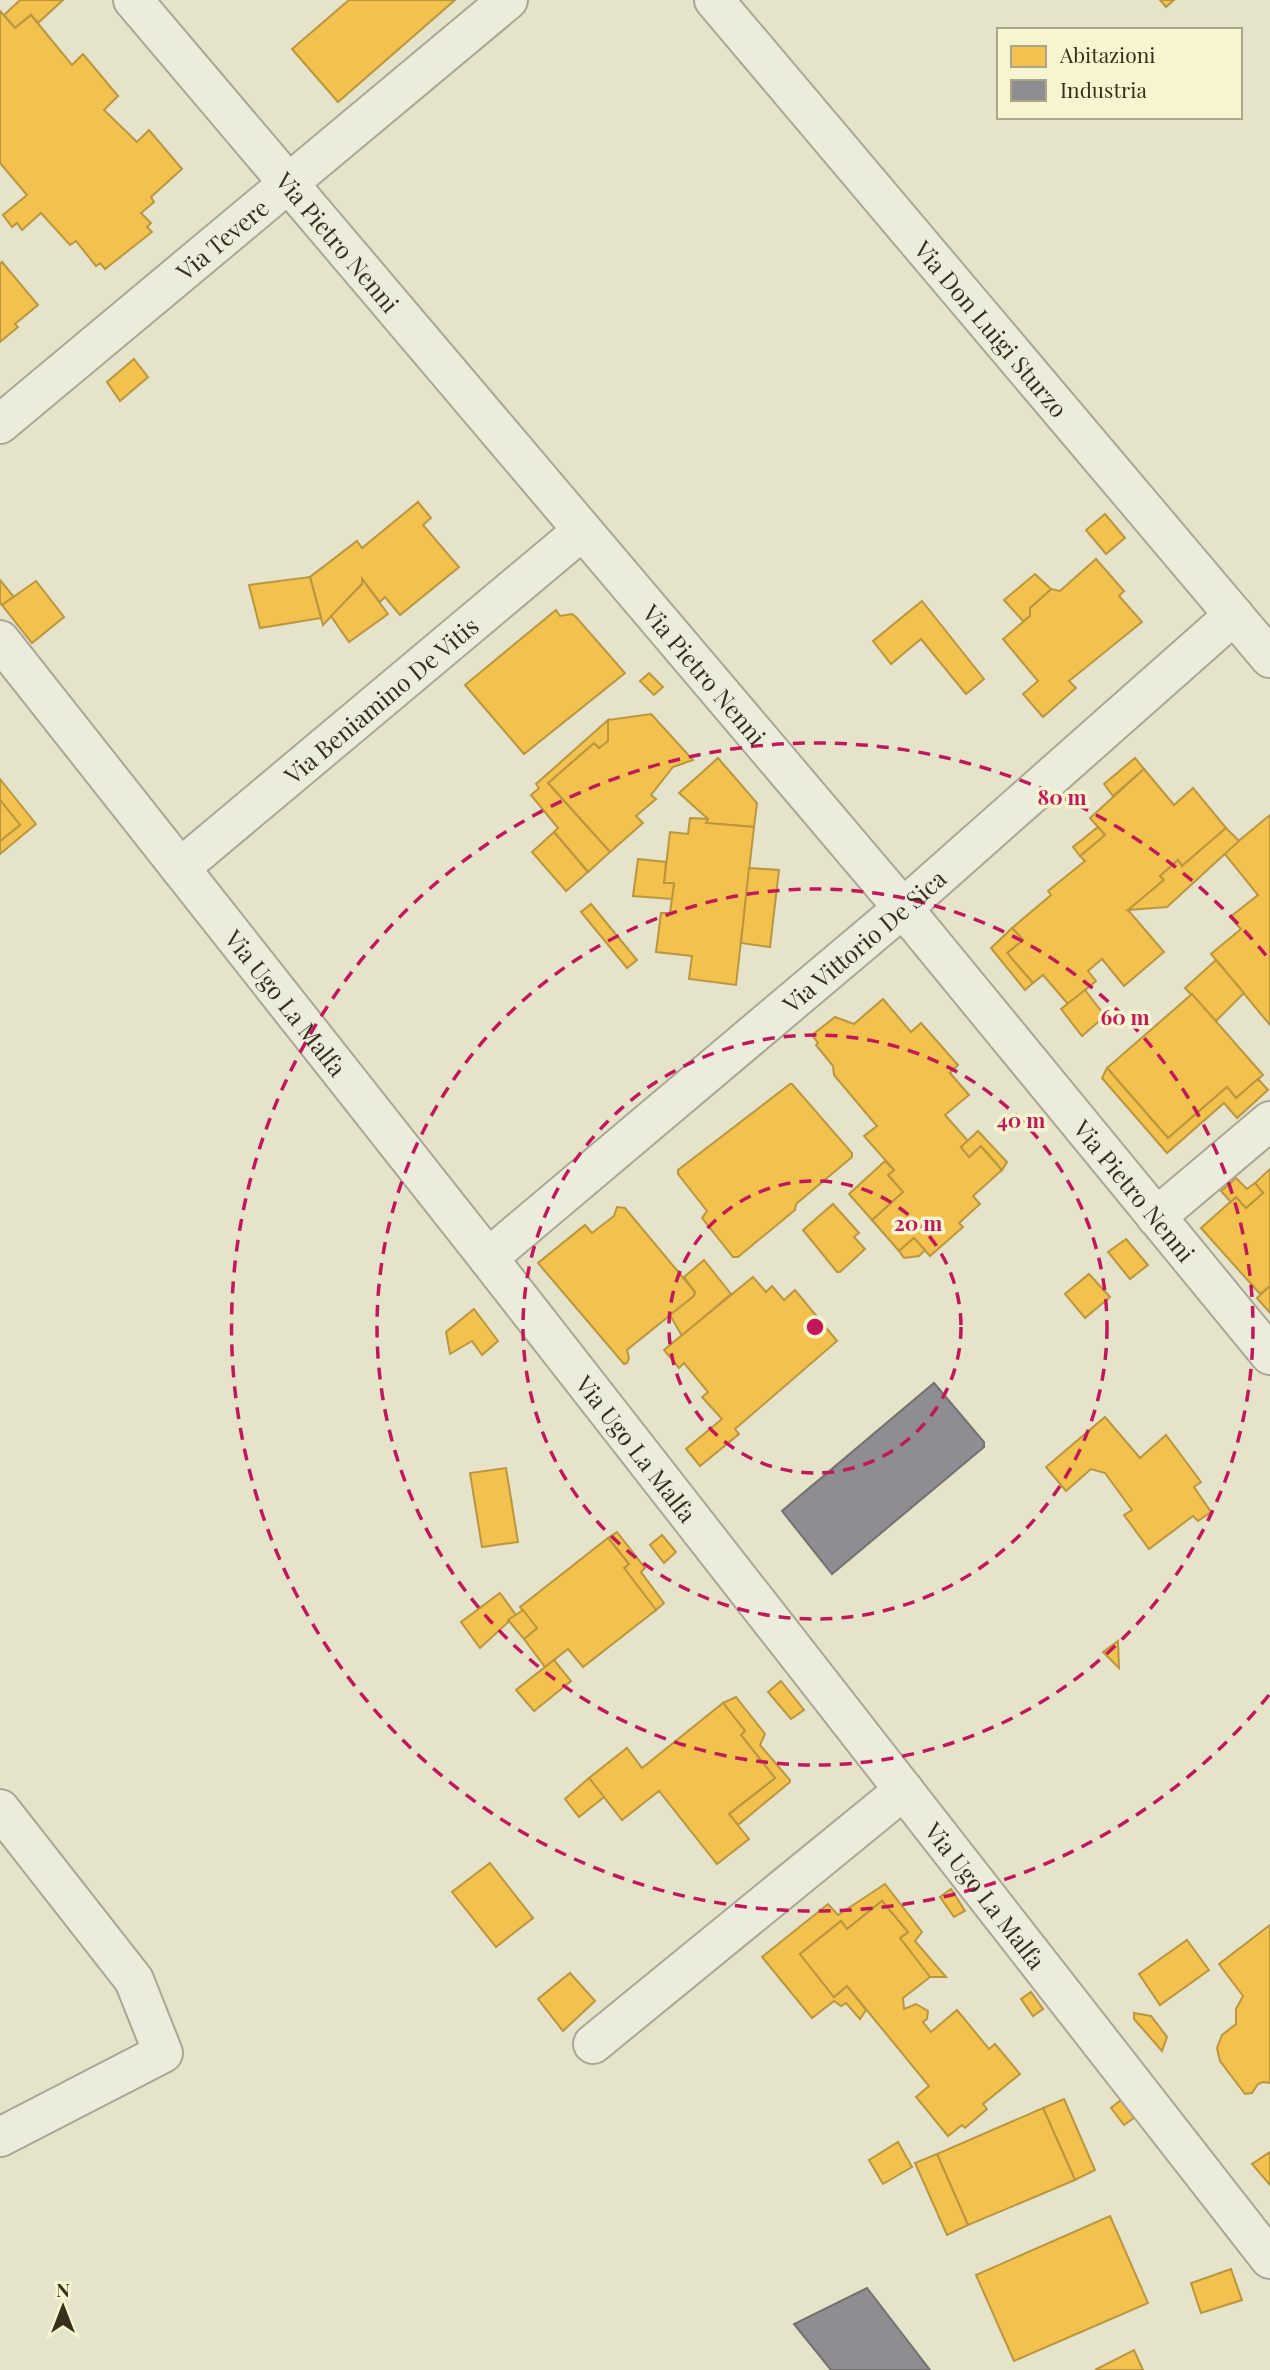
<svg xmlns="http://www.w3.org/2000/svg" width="1270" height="2370" font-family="'Playfair Display',serif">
<rect width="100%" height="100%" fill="#e5e3ca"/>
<g fill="#f2c14e" stroke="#ba963f" stroke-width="2">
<polygon points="20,0 63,0 38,23 31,15 15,28 4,15"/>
<polygon points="349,0 455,0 338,102 292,49"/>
<polygon points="1160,0 1174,0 1166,7"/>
<polygon points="0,11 15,28 31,15 72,65 83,54 118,96 104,110 137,142 149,130 182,169 151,197 154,202 141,213 151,223 147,227 152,232 105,269 100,263 96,266 76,241 70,245 41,213 22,230 17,223 12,227 3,215 27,195 0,163"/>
<polygon points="2,262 38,305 15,324 18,327 0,342 0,264"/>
<polygon points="134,359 148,377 120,401 107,382"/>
<polygon points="418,502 431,518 423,525 459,567 400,615 385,597 380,602 362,579 362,584 323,625 310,577 357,541 362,548"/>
<polygon points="1105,514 1125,538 1106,554 1086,530"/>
<polygon points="1096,559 1124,591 1119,596 1142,622 1069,681 1076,688 1043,717 1023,694 1038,681 1003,639 1030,616 1030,608 1051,589 1060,591"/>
<polygon points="1035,574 1051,589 1030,608 1030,616 1023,621 1004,600"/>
<polygon points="310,577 321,618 260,628 249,585"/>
<polygon points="362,579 388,614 349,642 331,616 362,584"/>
<polygon points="0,580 14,597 2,605 0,603"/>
<polygon points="36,581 64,617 32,643 2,605"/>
<polygon points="922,601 984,679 966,694 921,639 891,664 873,641"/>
<polygon points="556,610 560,616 572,614 576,617 625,673 524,754 465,685"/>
<polygon points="649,673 663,687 654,695 640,681"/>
<polygon points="651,714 693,760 673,767 651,795 656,799 636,816 643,823 610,852 548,783 594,743 599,748 608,741 608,720"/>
<polygon points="608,720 608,741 599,748 594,743 548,783 610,852 588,872 554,832 558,828 531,795 539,788 536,784"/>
<polygon points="718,758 757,803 754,827 706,823 708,819 679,793"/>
<polygon points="1135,758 1144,769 1113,796 1104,784"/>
<polygon points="1144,769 1174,805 1193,788 1226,828 1182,866 1178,860 1160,876 1164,880 1128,910 1164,952 1124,986 1102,959 1088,971 1096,981 1068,1004 1043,975 1033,983 1007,953 1023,940 1012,928 1051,895 1048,891 1085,861 1080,856 1105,835 1090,818"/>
<polygon points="0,779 36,824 0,854 0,841 20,825 0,800"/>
<polygon points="0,800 20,825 0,841"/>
<polygon points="1270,815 1270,1025 1211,954 1241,929 1230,917 1258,895 1224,853"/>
<polygon points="690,818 708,819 706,823 754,827 736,985 689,979 692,956 656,952 661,913 670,913 674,883 664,883 670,832 688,834"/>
<polygon points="1098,827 1105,835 1080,856 1073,847"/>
<polygon points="1226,828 1239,841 1167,907 1128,910 1164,880 1160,876 1178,860 1182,866"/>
<polygon points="554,832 588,872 566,891 532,852"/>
<polygon points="638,859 666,862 664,883 674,883 672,899 633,896"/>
<polygon points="749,868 779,870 770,947 741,943"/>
<polygon points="591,904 637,960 627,968 581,912"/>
<polygon points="1012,928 1023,940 1007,953 1033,983 1025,990 991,948"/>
<polygon points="1216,960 1244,993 1216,1021 1185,988"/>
<polygon points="1085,990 1105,1016 1082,1036 1061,1009"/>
<polygon points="1192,994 1263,1075 1236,1098 1227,1087 1168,1138 1107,1068"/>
<polygon points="883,999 911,1032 921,1023 958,1065 950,1073 969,1095 945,1115 968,1141 961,1147 969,1157 981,1146 1002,1170 973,1196 980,1204 959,1223 963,1227 930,1256 914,1238 899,1251 872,1220 903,1192 888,1175 894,1170 864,1136 877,1126 834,1075 833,1066 816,1045 818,1043 812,1035 835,1017 854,1024"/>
<polygon points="1107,1068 1168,1138 1227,1087 1236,1098 1258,1079 1268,1090 1237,1118 1224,1103 1167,1153 1102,1078"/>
<polygon points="790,1084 792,1084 852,1153 852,1157 796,1204 795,1210 738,1257 733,1257 702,1218 707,1211 678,1174 678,1170"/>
<polygon points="978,1131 1007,1162 1002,1170 981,1146 969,1157 961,1147"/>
<polygon points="885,1161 894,1170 888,1175 903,1192 872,1220 849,1194"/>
<polygon points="1270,1169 1270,1286 1260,1294 1201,1228 1236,1197 1246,1208 1263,1193 1255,1183"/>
<polygon points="1236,1178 1247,1189 1255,1183 1263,1193 1246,1208 1236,1197 1231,1202 1221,1191"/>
<polygon points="833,1204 859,1233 854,1237 865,1249 840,1272 837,1272 803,1230"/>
<polygon points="617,1207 625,1208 695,1292 694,1296 627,1350 629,1358 627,1363 624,1364 538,1263 585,1225 592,1233 614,1216"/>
<polygon points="914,1238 925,1250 919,1256 904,1258 899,1251"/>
<polygon points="1126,1239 1148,1265 1130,1279 1108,1252"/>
<polygon points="704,1260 731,1294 682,1336 670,1315 694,1296 695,1292 684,1277"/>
<polygon points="1089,1274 1110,1297 1085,1318 1065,1294"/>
<polygon points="753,1277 766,1292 772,1286 784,1300 795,1290 837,1341 735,1429 739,1434 700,1466 686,1449 722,1419 702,1397 708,1392 684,1363 679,1368 664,1350"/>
<polygon points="1270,1286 1270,1313 1257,1298"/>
<polygon points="474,1309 498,1341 482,1355 472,1341 450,1354 446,1332"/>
<polygon points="1105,1417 1140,1458 1166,1435 1201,1482 1194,1487 1211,1512 1198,1521 1193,1516 1149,1549 1124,1515 1132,1510 1105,1473 1091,1469 1066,1491 1046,1467"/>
<polygon points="506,1468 518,1542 482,1547 470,1473"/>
<polygon points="617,1532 645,1568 641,1572 664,1603 656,1610 624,1568 629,1564 608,1538"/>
<polygon points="662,1535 676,1552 664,1563 650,1545"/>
<polygon points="608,1538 629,1564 624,1568 656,1610 583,1667 568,1649 545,1667 524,1639 537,1628 520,1607"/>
<polygon points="500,1593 516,1615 480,1648 461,1622"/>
<polygon points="523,1610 537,1628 524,1639 508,1620"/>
<polygon points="1118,1641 1119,1668 1103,1652"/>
<polygon points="554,1660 571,1681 534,1711 516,1690"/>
<polygon points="781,1681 804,1710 791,1719 768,1692"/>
<polygon points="736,1697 765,1734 760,1745 790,1780 790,1782 738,1825 729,1814 775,1778 741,1735 745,1731 723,1703"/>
<polygon points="723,1703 745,1731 741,1735 775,1778 729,1814 749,1839 717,1864 659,1791 622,1820 589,1778 627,1748 642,1768"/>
<polygon points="589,1778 604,1797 579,1817 565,1799"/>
<polygon points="490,1863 533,1918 496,1947 452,1892"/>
<polygon points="885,1884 922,1932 915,1941 946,1977 930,1977 900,1938 908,1932 882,1901 847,1929 841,1921 800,1954 834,1997 847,1986 866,2010 860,2019 846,2003 841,2006 834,2001 812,2018 762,1957 828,1904 838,1915"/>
<polygon points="951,1889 965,1911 954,1917 940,1897"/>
<polygon points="882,1901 908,1932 900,1938 930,1977 903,1998 904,2009 916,2004 928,2011 927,2019 923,2022 931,2032 957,2010 989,2049 995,2044 1020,2074 983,2104 987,2109 965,2128 962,2125 948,2136 916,2097 929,2086 847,1986 834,1997 800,1954 841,1921 847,1929"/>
<polygon points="1270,1925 1270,2083 1263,2082 1258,2084 1252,2093 1245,2094 1220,2061 1217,2048 1222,2035 1236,2024 1236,2009 1243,1996 1219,1964"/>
<polygon points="1187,1940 1209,1970 1160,2005 1139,1974"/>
<polygon points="570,1973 595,2001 563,2031 538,1999"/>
<polygon points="1031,1992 1043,2009 1033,2016 1021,1999"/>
<polygon points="1134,2013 1151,2016 1167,2037 1162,2051 1134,2019"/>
<polygon points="1064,2099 1095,2170 1075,2180 1043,2108"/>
<polygon points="1121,2100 1134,2118 1124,2125 1111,2108"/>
<polygon points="1043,2108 1075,2180 968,2225 937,2154"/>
<polygon points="898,2142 912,2167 883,2184 869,2160"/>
<polygon points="1270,2152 1270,2185 1252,2164"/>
<polygon points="937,2154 968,2225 947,2235 915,2163"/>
<polygon points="1110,2216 1148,2303 1014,2361 976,2275"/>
<polygon points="1231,2269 1242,2300 1201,2313 1191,2283"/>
<polygon points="1134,2350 1143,2370 1095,2370"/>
</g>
<g fill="#8d8d92" stroke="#74716f" stroke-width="2">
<polygon points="934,1383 984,1442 984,1447 832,1574 782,1511"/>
<polygon points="867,2288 930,2370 831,2370 794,2324"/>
</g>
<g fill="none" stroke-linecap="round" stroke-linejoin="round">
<defs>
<g id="street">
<path id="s1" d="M133,0L903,908L1270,1355"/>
<path id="s2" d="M714,0L1270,658"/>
<path id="s3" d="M0,424L508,0"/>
<path id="s4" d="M0,640L488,1258L1270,2259"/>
<path id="s5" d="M180,868L582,531"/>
<polyline points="1156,1217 1270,1121"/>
<path id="s6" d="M488,1258L903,908L1234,615"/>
<polyline points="0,1809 134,1980 163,2053 0,2137"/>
<polyline points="593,2044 904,1790"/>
</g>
</defs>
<use href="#street" stroke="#aaa694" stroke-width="42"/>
<use href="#street" stroke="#ececdd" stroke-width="38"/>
</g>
<g fill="none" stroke="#c2185b" stroke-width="3.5" stroke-dasharray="12 9">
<circle cx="815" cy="1327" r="146"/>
<circle cx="815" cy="1327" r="292"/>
<circle cx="815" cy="1327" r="438"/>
<path d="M1269 1695A584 584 0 1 1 1269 959"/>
</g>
<g text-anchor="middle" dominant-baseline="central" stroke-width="7" stroke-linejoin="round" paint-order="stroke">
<g font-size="24" fill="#38301c" stroke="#f7f5cf">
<text stroke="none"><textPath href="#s3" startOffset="289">Via Tevere</textPath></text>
<text stroke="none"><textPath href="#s1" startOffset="317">Via Pietro Nenni</textPath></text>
<text stroke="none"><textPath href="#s2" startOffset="430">Via Don Luigi Sturzo</textPath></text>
<text stroke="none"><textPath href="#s1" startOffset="884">Via Pietro Nenni</textPath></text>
<text stroke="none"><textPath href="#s5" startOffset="262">Via Beniamino De Vitis</textPath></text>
<text stroke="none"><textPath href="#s6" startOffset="492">Via Vittorio De Sica</textPath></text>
<text stroke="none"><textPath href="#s4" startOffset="462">Via Ugo La Malfa</textPath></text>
<text stroke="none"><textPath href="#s1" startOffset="1556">Via Pietro Nenni</textPath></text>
<text stroke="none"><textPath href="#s4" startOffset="1029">Via Ugo La Malfa</textPath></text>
<text stroke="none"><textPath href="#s4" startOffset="1596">Via Ugo La Malfa</textPath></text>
</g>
</g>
<circle cx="815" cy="1327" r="10" fill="#c2185b" stroke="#f7f5cf" stroke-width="3.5"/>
<g font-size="21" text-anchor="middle" font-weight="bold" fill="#c2185b" stroke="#f7f5cf" stroke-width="7" stroke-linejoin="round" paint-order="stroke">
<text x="1062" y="805">80 m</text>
<text x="1125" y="1025">60 m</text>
<text x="1021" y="1128">40 m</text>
<text x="918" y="1231">20 m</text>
</g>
<rect x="997" y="28" width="245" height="91" fill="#f7f5cf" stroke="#aba687" stroke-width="2"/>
<rect x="1011" y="46" width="35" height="21" fill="#f2c14e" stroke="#aba687" stroke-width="2"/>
<text x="1060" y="63" font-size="21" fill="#38301c">Abitazioni</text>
<rect x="1011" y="80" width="35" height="21" fill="#8d8d92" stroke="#aba687" stroke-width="2"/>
<text x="1060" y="98" font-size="21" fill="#38301c">Industria</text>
<g transform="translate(63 2307)" stroke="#f7f5cf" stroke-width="5" paint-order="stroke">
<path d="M0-5L12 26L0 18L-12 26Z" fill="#38301c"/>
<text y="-10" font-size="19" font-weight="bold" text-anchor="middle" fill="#38301c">N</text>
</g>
</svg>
